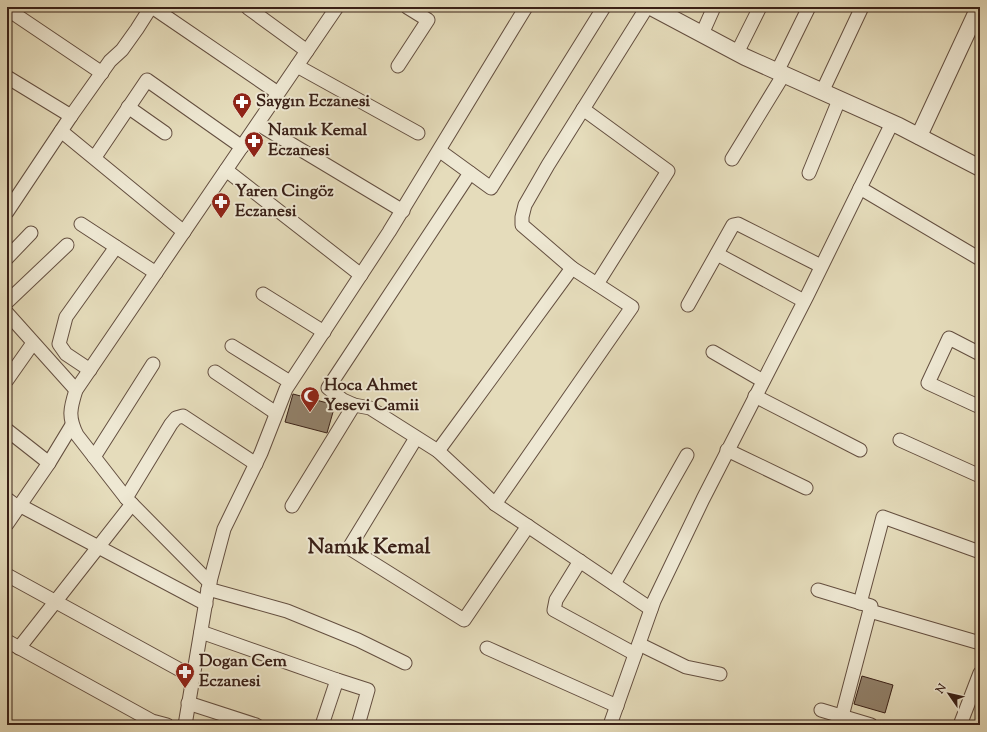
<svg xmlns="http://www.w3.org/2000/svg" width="987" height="732" font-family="'Sorts Mill Goudy',serif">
<rect width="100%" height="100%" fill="#e5dcbb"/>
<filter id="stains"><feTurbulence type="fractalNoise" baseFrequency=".005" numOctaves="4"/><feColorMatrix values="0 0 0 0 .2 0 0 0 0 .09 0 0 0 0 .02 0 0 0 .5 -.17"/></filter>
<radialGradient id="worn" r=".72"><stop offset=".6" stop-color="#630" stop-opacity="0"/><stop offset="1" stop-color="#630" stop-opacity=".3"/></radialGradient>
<g fill="#92826c" stroke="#392017">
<polygon points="293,394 335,405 327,433 285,422"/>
<polygon points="862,676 893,685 885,713 854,704"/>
</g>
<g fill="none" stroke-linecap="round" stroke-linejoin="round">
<defs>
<g id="minor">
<polyline points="152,7 278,93"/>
<polyline points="248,8 307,51"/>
<polyline points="7,9 102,73"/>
<polyline points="702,34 714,7"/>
<polyline points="737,53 760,7"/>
<polyline points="297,66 418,133"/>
<polyline points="398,66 428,20 407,7"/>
<polyline points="777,72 809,7"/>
<polyline points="7,77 71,116"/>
<polyline points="822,92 862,7"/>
<polyline points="128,107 165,133"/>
<polyline points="583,109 668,171 597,284"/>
<polyline points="258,124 403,211"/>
<polyline points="61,131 184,232"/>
<polyline points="440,151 491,188 604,7"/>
<polyline points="95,157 147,80 242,147"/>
<polyline points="732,159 784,74"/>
<polyline points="226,170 361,275"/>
<polyline points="470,173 328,388 343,400 354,405 370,408 438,451 495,504 651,609"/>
<polyline points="809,173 839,100"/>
<polyline points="860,188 980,259"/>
<polyline points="7,212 71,116 110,61 122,50 137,29 151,7"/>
<polyline points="81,224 156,273"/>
<polyline points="717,254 804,301"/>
<polyline points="7,258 31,233"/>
<polyline points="263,294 324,332"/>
<polyline points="7,302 67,245"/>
<polyline points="688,305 733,225 738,224 821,266"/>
<polyline points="7,313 76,390"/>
<polyline points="232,346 290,382"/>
<polyline points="713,352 763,381"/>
<polyline points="980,354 949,338 928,383 980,407"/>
<polyline points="90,370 66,354 59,344 66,317 116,247"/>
<polyline points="215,372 276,413"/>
<polyline points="7,380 33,343"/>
<polyline points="755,396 860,450"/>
<polyline points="7,430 49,463"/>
<polyline points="416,438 349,548 464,620 528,526"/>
<polyline points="900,440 980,476"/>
<polyline points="727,450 806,488"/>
<polyline points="438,451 572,268"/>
<polyline points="94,457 153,364"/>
<polyline points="126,498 171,424 176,418 183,416 256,464"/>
<polyline points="7,499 19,508"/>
<polyline points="495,504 632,307 572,268 522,225 522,217 525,205 548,165 647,7"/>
<polyline points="21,506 206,604"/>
<polyline points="292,506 354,405"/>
<polyline points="7,524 49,463 72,425"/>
<polyline points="580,561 556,600 554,610 635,654"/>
<polyline points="7,575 193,677"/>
<path d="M210,583L126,498L77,435C68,417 70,409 76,390L337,7"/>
<polyline points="614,584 687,455"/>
<polyline points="208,589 287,611 358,640 405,663"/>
<polyline points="818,590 871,606 842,716"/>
<polyline points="860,603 883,517 980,552"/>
<polyline points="870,611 980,643"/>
<polyline points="201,632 337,680 368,690 358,725"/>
<polyline points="7,641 152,721 167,725"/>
<polyline points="639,644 686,667 720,674"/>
<polyline points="19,648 132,504"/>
<polyline points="487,648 617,706"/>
<polyline points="188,703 256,725"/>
<polyline points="821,710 871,725"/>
<polyline points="185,725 208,589 224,529 261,453 286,389 389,232 526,7"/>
<polyline points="322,725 337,680"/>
<polyline points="610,725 654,601 703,499 807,296 892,123"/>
<polyline points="960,725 980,673"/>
</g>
<g id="tertiary">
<polyline points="651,7 745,57 899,126 980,168"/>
<polyline points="919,136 979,7"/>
</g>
</defs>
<use href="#minor" stroke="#644f40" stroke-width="15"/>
<use href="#tertiary" stroke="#644f40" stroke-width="18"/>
<use href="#minor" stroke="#eee8d3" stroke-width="13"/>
<use href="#tertiary" stroke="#eee8d3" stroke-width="16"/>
</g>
<defs>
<symbol id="pharmacy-pin" viewBox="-11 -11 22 30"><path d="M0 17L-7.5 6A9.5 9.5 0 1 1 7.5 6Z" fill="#8f2418" stroke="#eee8d3"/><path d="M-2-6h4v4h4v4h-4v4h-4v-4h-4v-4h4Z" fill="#fff"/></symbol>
<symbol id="mosque-pin" viewBox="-11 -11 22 30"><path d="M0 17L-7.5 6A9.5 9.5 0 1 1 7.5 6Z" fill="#8f2418" stroke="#eee8d3"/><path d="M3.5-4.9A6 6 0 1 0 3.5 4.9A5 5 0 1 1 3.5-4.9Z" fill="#fff"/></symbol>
</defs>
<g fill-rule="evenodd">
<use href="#pharmacy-pin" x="231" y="91" width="22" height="30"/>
<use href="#pharmacy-pin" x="243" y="130" width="22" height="30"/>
<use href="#pharmacy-pin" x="210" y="191" width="22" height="30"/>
<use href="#mosque-pin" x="299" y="385" width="22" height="30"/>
<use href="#pharmacy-pin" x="174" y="661" width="22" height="30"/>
</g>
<g text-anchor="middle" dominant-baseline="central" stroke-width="4" stroke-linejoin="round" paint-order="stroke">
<g font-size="17" font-weight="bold" fill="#392017" stroke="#eee8d3" text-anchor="start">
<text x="256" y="102">Saygın Eczanesi</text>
<text x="268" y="131">Namık Kemal<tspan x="268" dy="20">Eczanesi</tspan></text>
<text x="235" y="192">Yaren Cingöz<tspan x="235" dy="20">Eczanesi</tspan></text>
<text x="324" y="386">Hoca Ahmet<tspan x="324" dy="20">Yesevi Camii</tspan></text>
<text x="199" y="662">Dogan Cem<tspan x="199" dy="20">Eczanesi</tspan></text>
</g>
<g font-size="21" font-weight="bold" fill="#392017" stroke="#eee8d3">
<text x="369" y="548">Namık Kemal</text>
</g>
</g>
<rect width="987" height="732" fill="none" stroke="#e5dcbb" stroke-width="24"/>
<rect x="8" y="8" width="971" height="716" fill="none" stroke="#392017" stroke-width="2"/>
<rect x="12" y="12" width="963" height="708" fill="none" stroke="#392017"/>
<g transform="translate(949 694) rotate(304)" stroke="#eee8d3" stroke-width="3" paint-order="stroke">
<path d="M0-3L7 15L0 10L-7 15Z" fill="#392017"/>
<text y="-6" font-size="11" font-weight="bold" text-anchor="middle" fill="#392017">N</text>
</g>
<rect width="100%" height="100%" filter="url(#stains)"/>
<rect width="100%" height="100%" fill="url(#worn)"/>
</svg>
